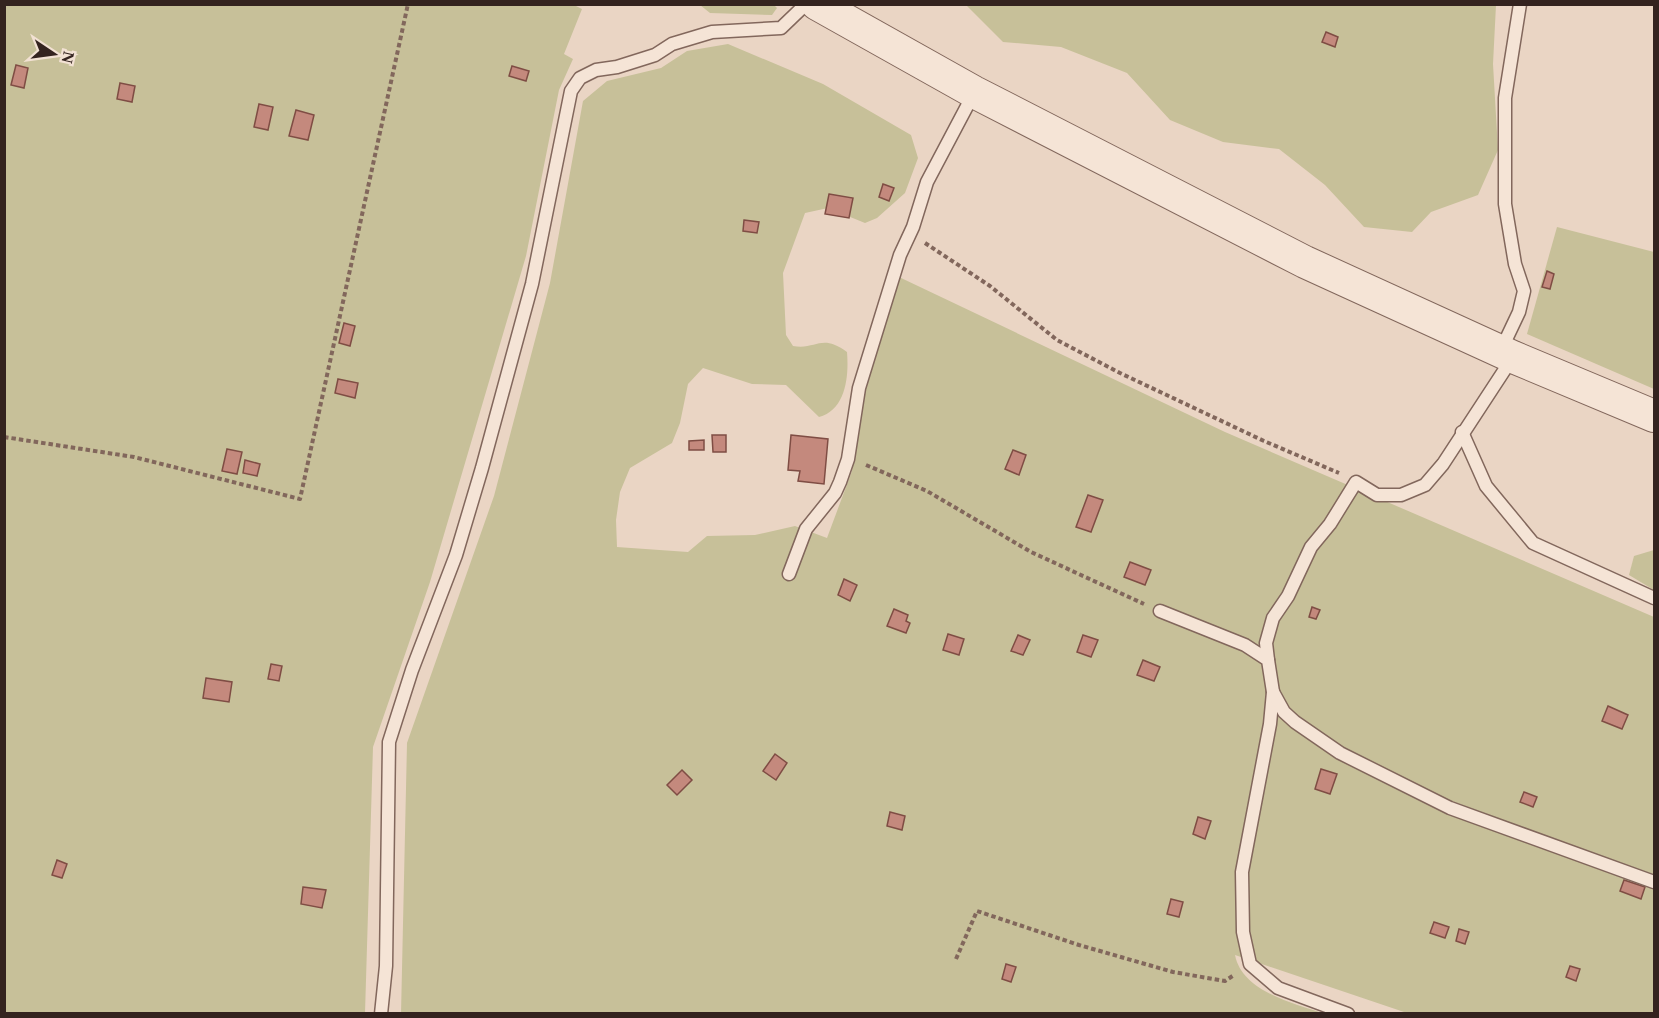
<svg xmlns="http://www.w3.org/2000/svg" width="1659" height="1018" font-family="Georgia,serif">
<rect width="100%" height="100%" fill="#ead5c4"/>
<g fill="#c7c099">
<polygon points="572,4 582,9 564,54 573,59 559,90 526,256 430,582 373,747 365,1013 5,1014 5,5"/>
<polygon points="773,4 777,8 772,15 710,13 700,5"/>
<polygon points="966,5 1496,5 1493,64 1498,150 1478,195 1431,212 1412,232 1364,227 1325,185 1279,149 1223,142 1170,120 1127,73 1061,47 1003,42"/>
<path d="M728,44L823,84L911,135L918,158L905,193L877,218L865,223L828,208L805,213L783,273L786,335L793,346C817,350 821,333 847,352C849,376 846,410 819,417L786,385L752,384L703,368L688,384L680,423L672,443L630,468L620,492L616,520L617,547L688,552L707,536L755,535L795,526L827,538L852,471L864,390L899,277L1225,432L1654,617V1013H1407L1235,955C1242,991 1292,1003 1322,1013L401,1014L407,743L494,496L550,283L583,101L607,81L661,68L687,51Z"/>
<polygon points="1557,227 1654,252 1654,389 1527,334"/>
<polygon points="1654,550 1654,590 1629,575 1634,556"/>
</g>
<g fill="#c4897d" stroke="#7f4d44" stroke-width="1.5">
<polygon points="1326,32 1338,37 1335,47 1322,42"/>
<polygon points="16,65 28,68 24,88 11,85"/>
<polygon points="512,66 529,71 526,81 509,76"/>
<polygon points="120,83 135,86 132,102 117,99"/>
<polygon points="259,104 273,107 268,130 254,127"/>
<polygon points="296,110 314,115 308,140 289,136"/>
<polygon points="883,184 894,188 889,201 879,197"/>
<polygon points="829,194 853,198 849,218 825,214"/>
<polygon points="744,220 759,222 757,233 743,231"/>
<polygon points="1547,271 1554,274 1550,289 1542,287"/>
<polygon points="344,323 355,326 350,346 339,343"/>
<polygon points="338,379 358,383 355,398 335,393"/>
<polygon points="712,435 726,435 726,452 713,452"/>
<polygon points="791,435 828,439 824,484 798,481 800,471 788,470"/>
<polygon points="704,440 704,450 689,450 689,441"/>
<polygon points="227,449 242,452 237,474 222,471"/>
<polygon points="1013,450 1026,455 1019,475 1005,469"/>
<polygon points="245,460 260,464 257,476 243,473"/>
<polygon points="1088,495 1103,500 1091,532 1076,527"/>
<polygon points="1130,562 1151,570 1145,585 1124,577"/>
<polygon points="844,579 857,585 850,601 838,595"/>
<polygon points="1312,607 1320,610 1316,619 1309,617"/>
<polygon points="894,609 908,615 906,621 910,623 906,633 887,626"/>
<polygon points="948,634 964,639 959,655 943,650"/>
<polygon points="1018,635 1030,640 1023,655 1011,651"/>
<polygon points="1083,635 1098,640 1091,657 1077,652"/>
<polygon points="1143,660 1160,667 1154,681 1137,675"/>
<polygon points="271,664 282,666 279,681 268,679"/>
<polygon points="206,678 232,682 229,702 203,698"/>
<polygon points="1608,706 1628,715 1622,729 1602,721"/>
<polygon points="775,754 787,763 776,780 763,771"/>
<polygon points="1321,769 1337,774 1330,794 1315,789"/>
<polygon points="682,770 692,780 677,795 667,785"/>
<polygon points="1524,792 1537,797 1533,807 1520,802"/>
<polygon points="890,812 905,816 902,830 887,826"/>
<polygon points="1198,817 1211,821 1205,839 1193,834"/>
<polygon points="57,860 67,864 62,878 52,875"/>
<polygon points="1624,880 1645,887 1641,899 1620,891"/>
<polygon points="303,887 326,890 322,908 301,904"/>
<polygon points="1171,899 1183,902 1179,917 1167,914"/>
<polygon points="1434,922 1449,927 1445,938 1430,933"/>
<polygon points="1459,929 1469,932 1465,944 1456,941"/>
<polygon points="1006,964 1016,967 1011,982 1002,979"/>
<polygon points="1570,966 1580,969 1576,981 1566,977"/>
</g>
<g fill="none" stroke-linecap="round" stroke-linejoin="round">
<defs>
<g id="service">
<polyline points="1501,350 1519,312 1524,291 1515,264 1505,204 1505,98 1520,4"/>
<polyline points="1462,432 1486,486 1533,543 1654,598"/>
<polyline points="789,574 806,529 835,493 840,482 848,459 859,388 900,255 913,227 927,182 974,93"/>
<polyline points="1160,611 1245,645 1268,660 1273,692 1270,724 1242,872 1243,932 1250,964 1278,988 1348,1014"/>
<polyline points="1268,660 1266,643 1273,618 1288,596 1311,547 1330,524 1356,482 1377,495 1401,495 1425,485 1443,464 1513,357"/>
<polyline points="1273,692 1284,712 1295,722 1340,753 1450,808 1654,882"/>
<polyline points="381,1014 386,966 389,742 412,670 456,555 482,468 532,284 571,91 580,78 596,70 617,67 655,55 672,44 712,32 781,28 806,4"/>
</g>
<polyline id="tertiary" points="817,4 974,92 1305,262 1513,357 1654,416"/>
</defs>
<use href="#service" stroke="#82675c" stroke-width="15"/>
<use href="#tertiary" stroke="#82675c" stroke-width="34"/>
<g stroke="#82675c" stroke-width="4" stroke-dasharray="4.5 3" stroke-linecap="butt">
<polyline points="925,243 990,286 1057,340 1120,373 1264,441 1339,473"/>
<polyline points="4,437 134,457 300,499 408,4"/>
<polyline points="866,465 927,491 1031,552 1144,604"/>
<polyline points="956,959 977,911 1079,945 1173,972 1225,981 1234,975"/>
</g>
<use href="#service" stroke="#f5e4d6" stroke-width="12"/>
<use href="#tertiary" stroke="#f5e4d6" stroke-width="32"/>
</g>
<rect width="1659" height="1018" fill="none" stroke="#34231f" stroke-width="12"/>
<g transform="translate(54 54) rotate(103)" stroke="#f2e1d3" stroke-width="4.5" paint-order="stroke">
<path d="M0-4.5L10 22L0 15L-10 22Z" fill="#34231f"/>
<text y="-9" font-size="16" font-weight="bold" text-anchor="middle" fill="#34231f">N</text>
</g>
</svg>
